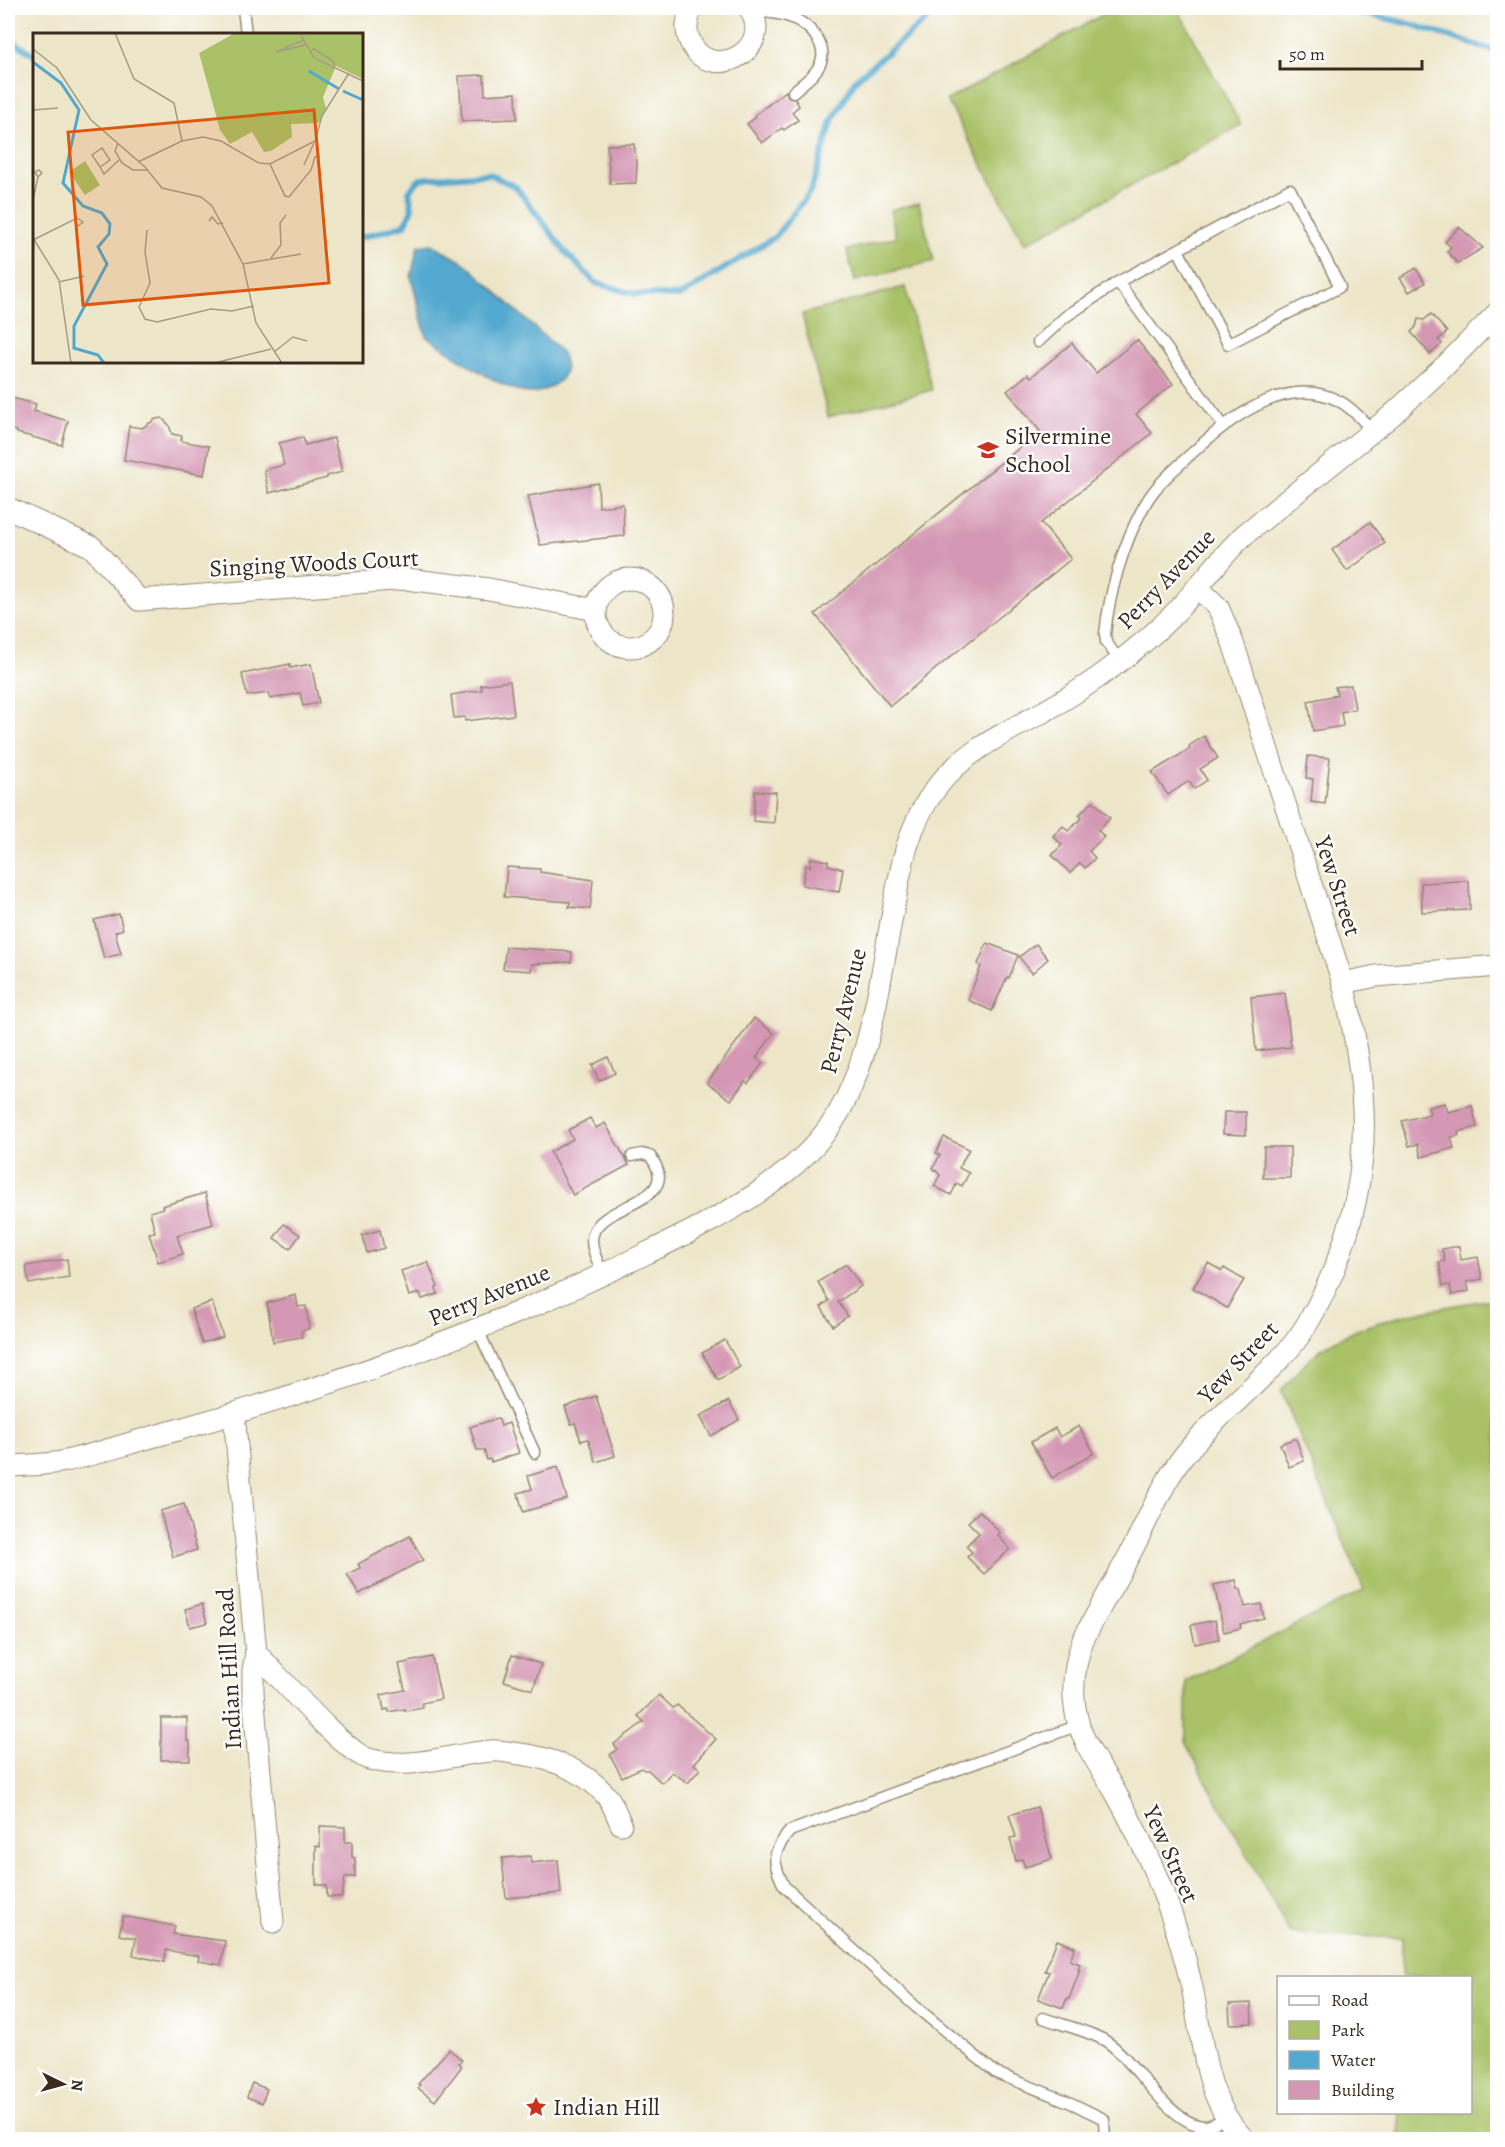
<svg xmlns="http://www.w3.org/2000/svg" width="1505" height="2147" font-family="Alegreya,serif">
<rect width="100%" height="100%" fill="#fff"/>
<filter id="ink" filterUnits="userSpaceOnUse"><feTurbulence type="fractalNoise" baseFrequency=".0167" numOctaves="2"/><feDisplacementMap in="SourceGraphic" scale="12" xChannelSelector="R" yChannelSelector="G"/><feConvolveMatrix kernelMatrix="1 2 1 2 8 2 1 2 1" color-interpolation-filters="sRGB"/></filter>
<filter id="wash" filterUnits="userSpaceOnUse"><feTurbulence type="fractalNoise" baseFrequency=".008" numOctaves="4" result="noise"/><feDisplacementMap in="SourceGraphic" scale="24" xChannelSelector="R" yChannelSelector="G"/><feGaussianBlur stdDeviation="1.35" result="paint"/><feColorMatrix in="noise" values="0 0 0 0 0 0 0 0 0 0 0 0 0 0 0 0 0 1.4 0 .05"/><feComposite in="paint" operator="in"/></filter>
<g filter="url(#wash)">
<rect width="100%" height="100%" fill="#ede6c9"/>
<g fill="#a9c267" stroke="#727642" stroke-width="1.5">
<polygon points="1115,8 1177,8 1241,125 1025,244 947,100"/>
<polygon points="919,203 934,261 855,281 847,250 896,237 890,210"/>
<polygon points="905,287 932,390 828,417 802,314"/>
<path d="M1497,1298V2139H1398L1400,2113L1470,2112V1978L1402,1977V1938L1290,1933L1186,1744V1681L1364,1590L1281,1391C1292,1379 1302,1365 1315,1354C1356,1318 1444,1308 1497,1298Z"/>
</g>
<path fill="#52a9cf" stroke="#466a76" stroke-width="1.5" d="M432,244L466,264L562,353C567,365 568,373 558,382C552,387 540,393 532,393C502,392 452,353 426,336L411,277L418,246Z"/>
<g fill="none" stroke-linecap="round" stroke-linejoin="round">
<g stroke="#52a9cf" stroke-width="6">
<polyline points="1339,8 1407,23 1498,52"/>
<polyline points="8,38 34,55"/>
<polyline points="362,237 405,225 412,209 409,191 420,179 489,174 516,187 567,254 596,283 635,294 680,296 775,237 811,191 832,121 856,79 940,8"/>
</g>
</g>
<g id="blocks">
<g fill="#d497b4">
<polygon points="484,75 485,95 516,93 517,119 462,121 459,76"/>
<polygon points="786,91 788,97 795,99 799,106 792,112 798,120 784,130 782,128 762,143 747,124 756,117 755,115"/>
<polygon points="634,144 637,163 636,183 610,184 607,145"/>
<polygon points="1459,227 1483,248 1458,263 1447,252 1451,247 1445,242"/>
<polygon points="1416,268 1425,283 1409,292 1400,278"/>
<polygon points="1431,314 1447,332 1438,340 1442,344 1430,354 1411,332 1416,327 1418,319 1424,320"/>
<polygon points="1137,340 1173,384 1136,414 1152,433 1041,523 1071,559 890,706 815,614 1040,431 1007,391 1028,374 1031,377 1072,343 1096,373"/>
<polygon points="8,397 36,404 34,411 68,421 62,445 17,433 17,431 8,429"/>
<polygon points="162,418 169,425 172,434 182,436 181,441 209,446 204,475 124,460 129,426 142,428 156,419"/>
<polygon points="303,437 305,445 334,438 342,472 327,476 327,478 269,493 264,470 284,465 279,443"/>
<polygon points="598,483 599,507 623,504 624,536 540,545 528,496"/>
<polygon points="1370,522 1385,543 1347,571 1332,550"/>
<polygon points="290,664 290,668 311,664 319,703 303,706 300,693 270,699 268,693 247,696 242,674"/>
<polygon points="510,681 514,715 465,721 465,717 454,718 451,695 482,690 481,685"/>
<polygon points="1351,685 1355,709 1341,712 1343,726 1313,731 1308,701 1337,695 1335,687"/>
<polygon points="1204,736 1218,758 1200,769 1207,780 1194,789 1189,781 1168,795 1152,772 1190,749 1189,746"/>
<polygon points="1308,756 1330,758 1325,804 1311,802 1313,779 1306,778"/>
<polygon points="755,791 776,792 774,823 753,821"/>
<polygon points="1093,801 1110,818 1098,830 1104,837 1089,851 1095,858 1085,868 1080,863 1070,873 1052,855 1062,845 1053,836 1063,826 1068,831 1082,818 1079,815"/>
<polygon points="811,858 828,861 828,865 843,869 839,892 802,885 806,865 810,866"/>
<polygon points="507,867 540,869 540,872 593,880 590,909 569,907 570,902 504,897"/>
<polygon points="1460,881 1469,881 1470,910 1422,912 1421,883"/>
<polygon points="119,914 123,929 115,932 121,954 104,958 94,920"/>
<polygon points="987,943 1018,955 1009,978 1007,977 992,1011 968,1000 981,966 978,964"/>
<polygon points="1036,944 1048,959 1032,973 1019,957"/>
<polygon points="506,947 572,952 571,962 532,964 531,971 503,969"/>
<polygon points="1285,993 1291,1047 1256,1051 1251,997"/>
<polygon points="754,1018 774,1033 756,1058 763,1063 748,1083 745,1081 731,1100 707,1083"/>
<polygon points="608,1057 615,1073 599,1081 592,1065"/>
<polygon points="1445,1103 1448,1112 1472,1106 1477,1127 1458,1132 1459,1135 1451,1137 1454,1148 1421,1157 1418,1144 1409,1146 1402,1121 1430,1114 1428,1107"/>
<polygon points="1224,1112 1246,1112 1246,1135 1223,1134"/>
<polygon points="590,1118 596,1128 605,1123 629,1165 573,1195 550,1152 573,1139 568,1130"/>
<polygon points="944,1137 969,1149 959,1168 969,1173 962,1186 957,1183 951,1195 934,1186 940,1175 933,1168 940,1155 936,1153"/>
<polygon points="1264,1147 1290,1147 1290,1178 1263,1178"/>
<polygon points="205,1193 213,1224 177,1235 183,1254 158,1262 149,1233 155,1232 150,1212 163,1208 162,1206"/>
<polygon points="284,1224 300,1235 290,1249 274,1238"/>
<polygon points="380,1230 384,1248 367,1253 362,1235"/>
<polygon points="1459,1246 1461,1260 1478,1257 1482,1279 1467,1282 1469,1291 1452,1295 1450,1285 1443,1286 1439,1262 1445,1261 1442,1249"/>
<polygon points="67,1259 69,1277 29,1284 26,1266"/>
<polygon points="428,1262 438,1287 436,1288 438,1294 422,1299 420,1293 409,1296 401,1271"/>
<polygon points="1208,1263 1222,1271 1224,1268 1244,1280 1227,1308 1193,1288"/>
<polygon points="846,1264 861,1286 838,1302 848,1316 833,1326 821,1307 829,1301 818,1282"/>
<polygon points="296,1295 298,1307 306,1306 309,1329 301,1331 302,1337 273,1342 267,1303"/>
<polygon points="212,1302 223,1337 202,1343 191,1309"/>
<polygon points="725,1340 740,1367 718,1380 702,1353"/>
<polygon points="596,1396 615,1456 596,1462 588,1439 581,1441 575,1423 571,1424 565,1407"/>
<polygon points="729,1401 739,1420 711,1436 700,1416"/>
<polygon points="498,1418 501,1426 509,1423 519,1453 491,1462 490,1459 487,1460 484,1450 477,1450 470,1427"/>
<polygon points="1079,1426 1094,1453 1052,1478 1031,1442 1055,1428 1060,1437"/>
<polygon points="1294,1439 1296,1439 1304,1461 1289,1467 1280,1444"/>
<polygon points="558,1467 567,1499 523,1512 518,1493 532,1489 528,1476"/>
<polygon points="184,1504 197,1550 173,1557 160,1511"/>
<polygon points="980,1511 1000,1533 998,1535 1010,1549 984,1574 967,1557 972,1552 966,1546 979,1533 968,1522"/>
<polygon points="410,1536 423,1560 359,1594 347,1574 360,1568 358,1564"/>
<polygon points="1236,1580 1238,1589 1241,1589 1245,1607 1261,1604 1264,1618 1240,1624 1241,1628 1224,1632 1214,1585"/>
<polygon points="202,1604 207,1623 190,1627 185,1609"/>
<polygon points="1215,1620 1219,1639 1195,1644 1191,1625"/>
<polygon points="512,1655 541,1664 533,1690 504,1681"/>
<polygon points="432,1657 441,1699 422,1703 423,1708 405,1711 405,1709 389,1712 388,1709 384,1710 381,1695 405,1690 399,1664"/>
<polygon points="659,1695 673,1708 677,1705 716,1739 694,1764 700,1769 688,1783 672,1772 662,1783 648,1770 644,1770 641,1768 622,1777 610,1755 617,1749 614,1744 644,1722 638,1716"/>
<polygon points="161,1718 187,1718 187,1741 190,1741 190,1760 161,1760"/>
<polygon points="1037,1807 1052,1859 1025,1867 1022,1859 1016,1861 1010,1838 1016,1837 1009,1815"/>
<polygon points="320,1826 345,1827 345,1842 352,1842 352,1857 355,1858 355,1877 345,1877 342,1897 327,1897 327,1886 316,1884 316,1846 320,1847"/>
<polygon points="530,1856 531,1863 558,1860 561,1893 506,1898 502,1858"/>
<polygon points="123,1916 175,1926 173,1934 225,1941 221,1965 198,1961 199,1956 166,1950 164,1962 133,1955 136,1938 119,1935"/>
<polygon points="1057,1940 1075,1947 1070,1960 1080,1964 1078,1970 1080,1970 1069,1999 1067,1998 1063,2008 1038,1999 1049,1972 1045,1971"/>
<polygon points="1251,2003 1252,2023 1230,2024 1229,2004"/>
<polygon points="449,2049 462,2060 459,2063 462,2066 435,2101 418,2088 420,2085 418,2084"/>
<polygon points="252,2083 267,2089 262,2103 247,2097"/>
</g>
</g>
</g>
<g filter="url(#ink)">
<use href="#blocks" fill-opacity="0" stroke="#948874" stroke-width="1.5"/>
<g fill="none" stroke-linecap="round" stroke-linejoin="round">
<defs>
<g id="lane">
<polyline points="243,8 246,34"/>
<path d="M753,12C778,12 804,16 818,40C822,47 824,54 821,62C816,75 803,83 793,92"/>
<polyline points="1178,250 1228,344 1340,287 1290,189 1118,282 1223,425"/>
<polyline points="1038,342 1065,317 1118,282"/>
<path d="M1120,661L1106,642L1105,634C1109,594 1123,544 1143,508C1154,486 1173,471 1191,454C1227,420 1287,373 1339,401C1352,408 1363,420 1373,432"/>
<path d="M603,1275C599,1263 589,1247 593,1234C601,1203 686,1203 650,1156L642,1154L632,1156"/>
<polyline points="477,1328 535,1453"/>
<path d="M1079,1725L790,1831C771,1853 772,1861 784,1886L916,2007L996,2073L1069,2102L1104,2119L1105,2140"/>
<path d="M1043,2018C1062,2025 1086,2030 1104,2040C1133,2056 1169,2126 1205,2126C1213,2126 1219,2121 1226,2117"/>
</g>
<g id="street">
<path d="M693,8C687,16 685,29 689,39C707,87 778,50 749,8"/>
<polyline points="8,508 92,547 139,600 406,579 489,589 596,610"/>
<circle cx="630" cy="613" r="34"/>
<path d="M1197,587L1218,607L1233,643L1343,983C1368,1085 1375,1168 1335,1267C1324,1294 1312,1320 1294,1343C1262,1383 1218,1413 1186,1453C1163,1481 1150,1516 1133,1548C1117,1579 1099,1608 1083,1640C1073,1668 1070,1696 1079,1725C1087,1751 1105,1773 1118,1797C1142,1841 1163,1887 1178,1935C1184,1954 1189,1973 1193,1992C1203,2044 1205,2101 1245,2140"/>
<polyline points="1343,983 1376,976 1498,966"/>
<polyline points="234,1414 256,1653 253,1670 253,1692 273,1922"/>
<path d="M8,1466C27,1465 47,1465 66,1461C101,1453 135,1441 170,1432C334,1386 495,1329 647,1253C713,1221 801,1179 839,1112C873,1052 880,978 893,911C901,866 908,824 937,787C964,751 1007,732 1045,711C1069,697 1093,682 1115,665C1135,650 1154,634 1172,616C1197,590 1218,560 1244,535L1391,416L1445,366L1498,312"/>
<path d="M256,1653C278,1675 344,1752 369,1759C412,1771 449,1754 491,1751C498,1750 506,1752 513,1753C550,1757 585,1769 609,1799C614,1806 617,1816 621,1824"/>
</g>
</defs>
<use href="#lane" stroke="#948874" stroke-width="13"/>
<use href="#street" stroke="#948874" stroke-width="23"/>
<use href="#lane" stroke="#fff" stroke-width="10"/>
<use href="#street" stroke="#fff" stroke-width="21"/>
</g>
</g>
<defs>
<symbol id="school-bare" viewBox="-9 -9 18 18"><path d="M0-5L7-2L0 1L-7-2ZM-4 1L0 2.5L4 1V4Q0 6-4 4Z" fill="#c8321e" stroke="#fff" stroke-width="2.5" paint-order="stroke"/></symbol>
<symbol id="sight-bare" viewBox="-9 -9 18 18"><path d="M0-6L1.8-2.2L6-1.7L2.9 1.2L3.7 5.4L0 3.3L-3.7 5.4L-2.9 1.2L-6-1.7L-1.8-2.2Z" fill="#c8321e" stroke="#fff" stroke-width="2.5" paint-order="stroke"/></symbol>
</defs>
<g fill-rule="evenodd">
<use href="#school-bare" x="973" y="435" width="30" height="30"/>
<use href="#sight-bare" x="521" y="2092" width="30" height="30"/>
</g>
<g text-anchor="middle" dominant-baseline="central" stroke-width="4.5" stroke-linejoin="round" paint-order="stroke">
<g font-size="24" fill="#3b2a1e" stroke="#fff" text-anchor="start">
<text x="1005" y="436">Silvermine<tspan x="1005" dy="28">School</tspan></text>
<text x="553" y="2107">Indian Hill</text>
</g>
<g font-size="24" fill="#3b2a1e" stroke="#fff">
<text transform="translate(314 563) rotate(-3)">Singing Woods Court</text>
<text transform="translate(1166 579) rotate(-46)">Perry Avenue</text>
<text transform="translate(1338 886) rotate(72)">Yew Street</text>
<text transform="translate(843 1011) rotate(-76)">Perry Avenue</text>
<text transform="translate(489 1295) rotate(-22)">Perry Avenue</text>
<text transform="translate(1238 1362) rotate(-46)">Yew Street</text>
<text transform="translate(229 1669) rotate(-93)">Indian Hill Road</text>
<text transform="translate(1171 1854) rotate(66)">Yew Street</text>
</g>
</g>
<g transform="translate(33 33)">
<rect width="330" height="330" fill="#ede6c9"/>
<path d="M202,0H330V46L303,33L290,64L293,75L286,90L258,91L259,104L238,118L231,119L219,99L197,111L187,97L166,20ZM52,128L67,152L52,162L36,139Z" fill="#a9c267"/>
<path fill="none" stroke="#52a9cf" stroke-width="3" d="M0,29L28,50L46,77L30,150L50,173L69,180L77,191L76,201L65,214L74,231L41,293V315L65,322L71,330M276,38L306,56M310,58L330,67"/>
<path fill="none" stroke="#a69b85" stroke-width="1.5" d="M82,0L101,46L141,70L149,108M267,0L281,25L330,48M270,7L243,19L272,12M0,16L24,35L58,87L112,134L129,155L168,164L179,173L210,231L223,290L249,330M276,19L281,16L300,28L302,33M0,77L25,75M85,110L82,118L89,130L100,137H114M105,129L149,108L170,104L188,108L226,130L237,131L282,108L289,83L316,40M237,131L252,163L256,164L278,137L282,124L287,123M271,132L281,110M67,134L77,127L69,115L59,122L67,134L71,141L86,127M0,167L5,144L2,139L6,137L9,140L5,144M176,188L179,184L185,191L190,190M114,197L112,219L117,250L106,274L112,286L124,289L178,276L199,278L221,273M0,205L26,247L38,330M0,207L44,185L50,189L45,193L42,189M238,225L248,212L247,190L253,182M210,231L268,221M26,249L51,243M241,319L260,304L274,308M181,330L238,316"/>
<path fill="#df570d" fill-opacity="0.15" stroke="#df570d" stroke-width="3" d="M281,77L296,250L50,272L35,99Z"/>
<rect width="330" height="330" fill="none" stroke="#3b2a1e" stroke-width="3"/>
</g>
<rect width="1505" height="2147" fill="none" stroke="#fff" stroke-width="30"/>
<rect x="1277" y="1976" width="195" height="138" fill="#ffffff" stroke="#b1aaa5" stroke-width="1.5"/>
<rect x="1289" y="1996" width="30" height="9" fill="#ffffff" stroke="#b1aaa5" stroke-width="1.5"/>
<text x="1331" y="2006" font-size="18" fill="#3b2a1e">Road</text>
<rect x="1289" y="2021" width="30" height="18" fill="#a9c267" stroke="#b1aaa5" stroke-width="1.5"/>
<text x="1331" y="2036" font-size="18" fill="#3b2a1e">Park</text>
<rect x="1289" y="2051" width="30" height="18" fill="#52a9cf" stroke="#b1aaa5" stroke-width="1.5"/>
<text x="1331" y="2066" font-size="18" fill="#3b2a1e">Water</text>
<rect x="1289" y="2081" width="30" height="18" fill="#d497b4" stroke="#b1aaa5" stroke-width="1.5"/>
<text x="1331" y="2096" font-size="18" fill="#3b2a1e">Building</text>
<g transform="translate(63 2084) rotate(95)" stroke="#ffffff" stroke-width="4.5" paint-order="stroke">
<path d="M0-4.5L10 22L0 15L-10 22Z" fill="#3b2a1e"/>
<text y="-9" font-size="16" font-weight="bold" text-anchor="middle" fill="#3b2a1e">N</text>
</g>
<path d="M1280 60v9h142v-9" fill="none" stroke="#3b2a1e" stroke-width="3"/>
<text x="1289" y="60" font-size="18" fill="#3b2a1e" stroke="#ffffff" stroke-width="4.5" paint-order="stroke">50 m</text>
</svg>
